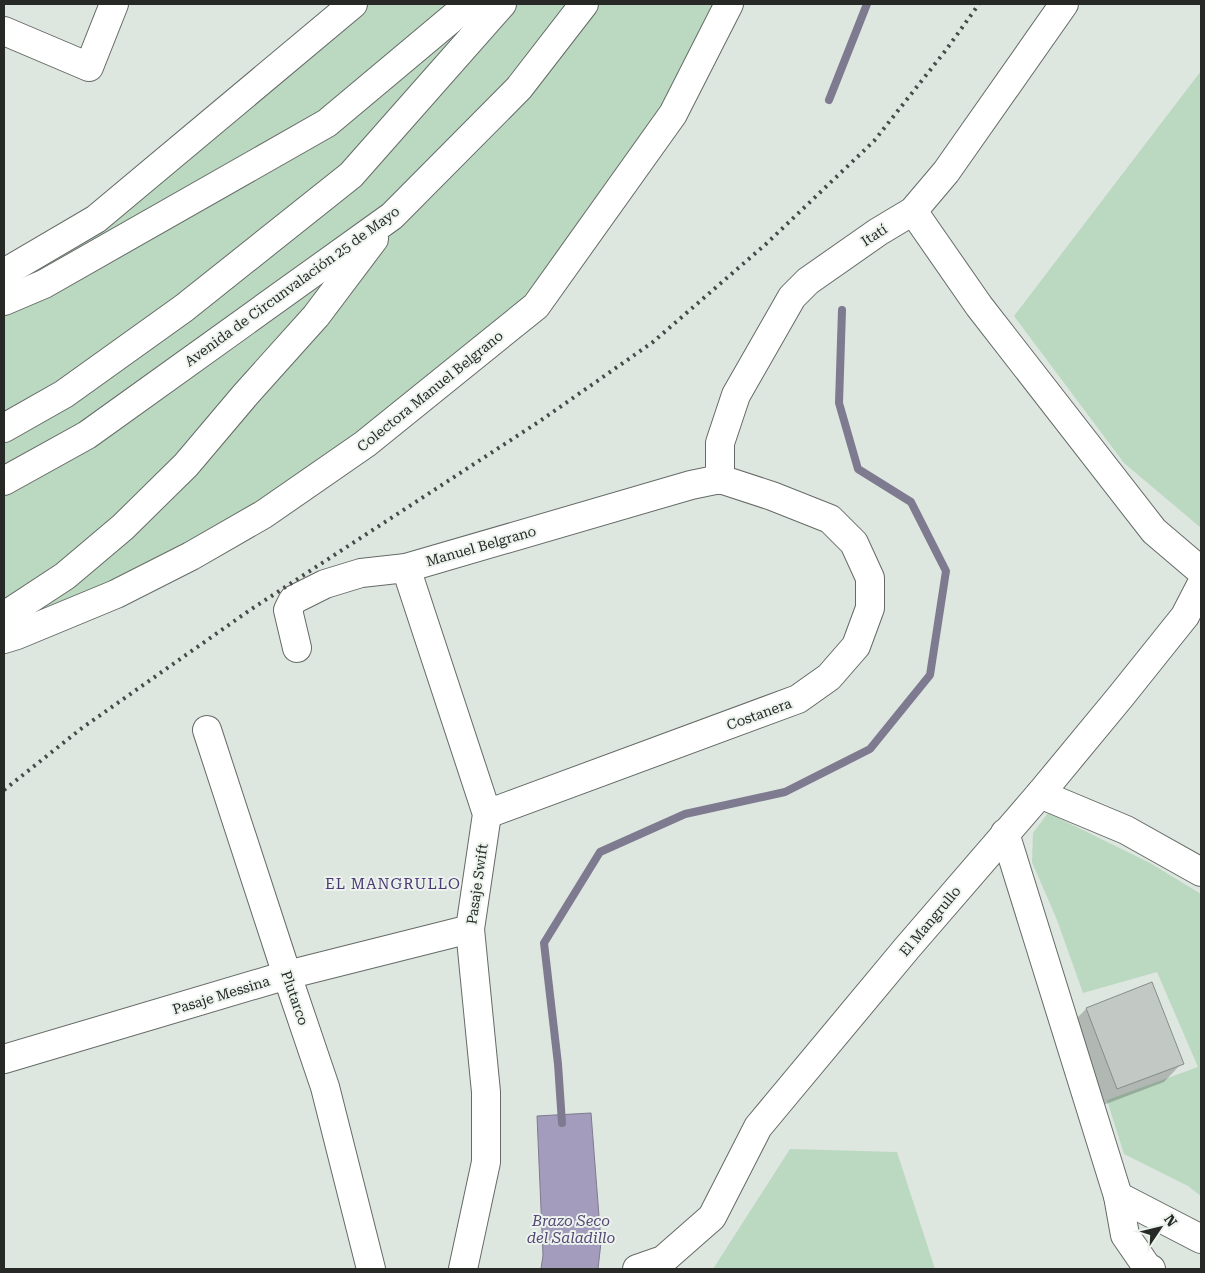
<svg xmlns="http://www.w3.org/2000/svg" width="1205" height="1273" font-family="'Roboto Serif',serif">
<rect width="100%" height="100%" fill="#dee6e0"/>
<g fill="#bbd8c1">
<polygon points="353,4 729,4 536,306 264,514 4,639 4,273"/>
<polygon points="1201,71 1201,528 1124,463 1014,316"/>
<polygon points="1048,813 1150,863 1201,894 1201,1196 1188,1186 1124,1154 1107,1100 1198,1067 1157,972 1083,993 1057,920 1032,862 1033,833"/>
<polygon points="790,1149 897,1152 935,1269 713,1269"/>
</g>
<polygon fill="#a39cbc" stroke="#7e7a8f" points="591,1113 601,1242 598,1269 541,1269 543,1255 537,1116"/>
<polygon fill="#0003" points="1086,1009 1182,1063 1164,1082 1098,1107 1068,1027"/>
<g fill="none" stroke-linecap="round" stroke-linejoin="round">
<g stroke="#7e7a8f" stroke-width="8">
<polyline points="829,100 867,4"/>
<polyline points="562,1123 558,1064 544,943 600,852 685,814 785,792 870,749 930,675 946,571 911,502 858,469 839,403 842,310"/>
</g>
</g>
<polygon fill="#c2c9c4" stroke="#878d88" points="1152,982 1184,1064 1117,1089 1086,1008"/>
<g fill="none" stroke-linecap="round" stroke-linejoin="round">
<defs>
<g id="minor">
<polyline points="4,31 89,67 114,4"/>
<polyline points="913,211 979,306 1154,531 1201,571"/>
<polyline points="4,273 96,219 353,4"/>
<polyline points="720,479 720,443 736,395 792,297 808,281 878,232 913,211 946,172 1064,4"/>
<polyline points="406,568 487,814 470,929 486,1092 486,1162 463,1269"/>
<polyline points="4,639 17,635 116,594 191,556 264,514 365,444 536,306 673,114 729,4"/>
<polyline points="297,648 288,610 293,600 325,584 361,573 406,568 691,485 720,479 772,496 830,519 854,543 870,578 870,608 856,646 829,677 798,699 487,814"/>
<polyline points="207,730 287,975 325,1087 371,1269"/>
<polyline points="1040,794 1126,830 1201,872"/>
<polyline points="1005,833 1118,1196 1125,1235 1147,1267 1151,1269"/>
<polyline points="4,1059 287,975 470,929"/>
<polyline points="1118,1196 1201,1239"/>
<polyline points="637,1269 663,1260 712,1217 758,1127 907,948 1040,794 1121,696 1185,616 1201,585"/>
</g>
<g id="highway">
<polyline points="4,301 44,284 327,123 469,4"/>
<polyline points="4,428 64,394 184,308 351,175 502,4"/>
<polyline points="4,481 87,435 392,216 519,88 584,4"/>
<polyline points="4,616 65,576 123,527 186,465 246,394 316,316 374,239"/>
</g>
</defs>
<use href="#minor" stroke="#656b66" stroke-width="30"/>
<use href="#highway" stroke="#656b66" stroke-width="30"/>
<use href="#minor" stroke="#fff" stroke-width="28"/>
<use href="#highway" stroke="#fff" stroke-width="28"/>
<polyline stroke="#474b47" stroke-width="4" stroke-dasharray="2.5 5" stroke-linecap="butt" points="4,790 82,728 250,610 540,421 653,342 766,244 874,141 946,50 979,4"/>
</g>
<g text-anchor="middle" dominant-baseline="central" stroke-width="4" stroke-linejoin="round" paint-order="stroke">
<g font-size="14" fill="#262926" stroke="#ecf3ed">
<text transform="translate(874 235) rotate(-33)">Itatí</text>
<text transform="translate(292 286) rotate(-36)">Avenida de Circunvalación 25 de Mayo</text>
<text transform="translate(430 391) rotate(-39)">Colectora Manuel Belgrano</text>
<text transform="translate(481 546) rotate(-16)">Manuel Belgrano</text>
<text transform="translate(759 714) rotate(-20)">Costanera</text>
<text transform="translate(477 884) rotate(-82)">Pasaje Swift</text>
<text transform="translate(930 921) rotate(-50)">El Mangrullo</text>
<text transform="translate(221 995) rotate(-17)">Pasaje Messina</text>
<text transform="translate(295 998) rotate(71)">Plutarco</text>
</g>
<g font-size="15" letter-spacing="1" fill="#4b3976" stroke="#ecf3ed">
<text x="393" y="884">EL MANGRULLO</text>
</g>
<g font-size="15" font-style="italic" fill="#544877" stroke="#ecf3ed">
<text x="571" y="1221">Brazo Seco<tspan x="571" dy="17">del Saladillo</tspan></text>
</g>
</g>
<rect width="1205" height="1273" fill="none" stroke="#262926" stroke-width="10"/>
<g transform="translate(1160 1228) rotate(55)" stroke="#ecf3ed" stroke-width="4" paint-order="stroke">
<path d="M0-4L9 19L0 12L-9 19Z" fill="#262926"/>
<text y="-8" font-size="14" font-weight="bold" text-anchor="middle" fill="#262926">N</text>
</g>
</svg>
